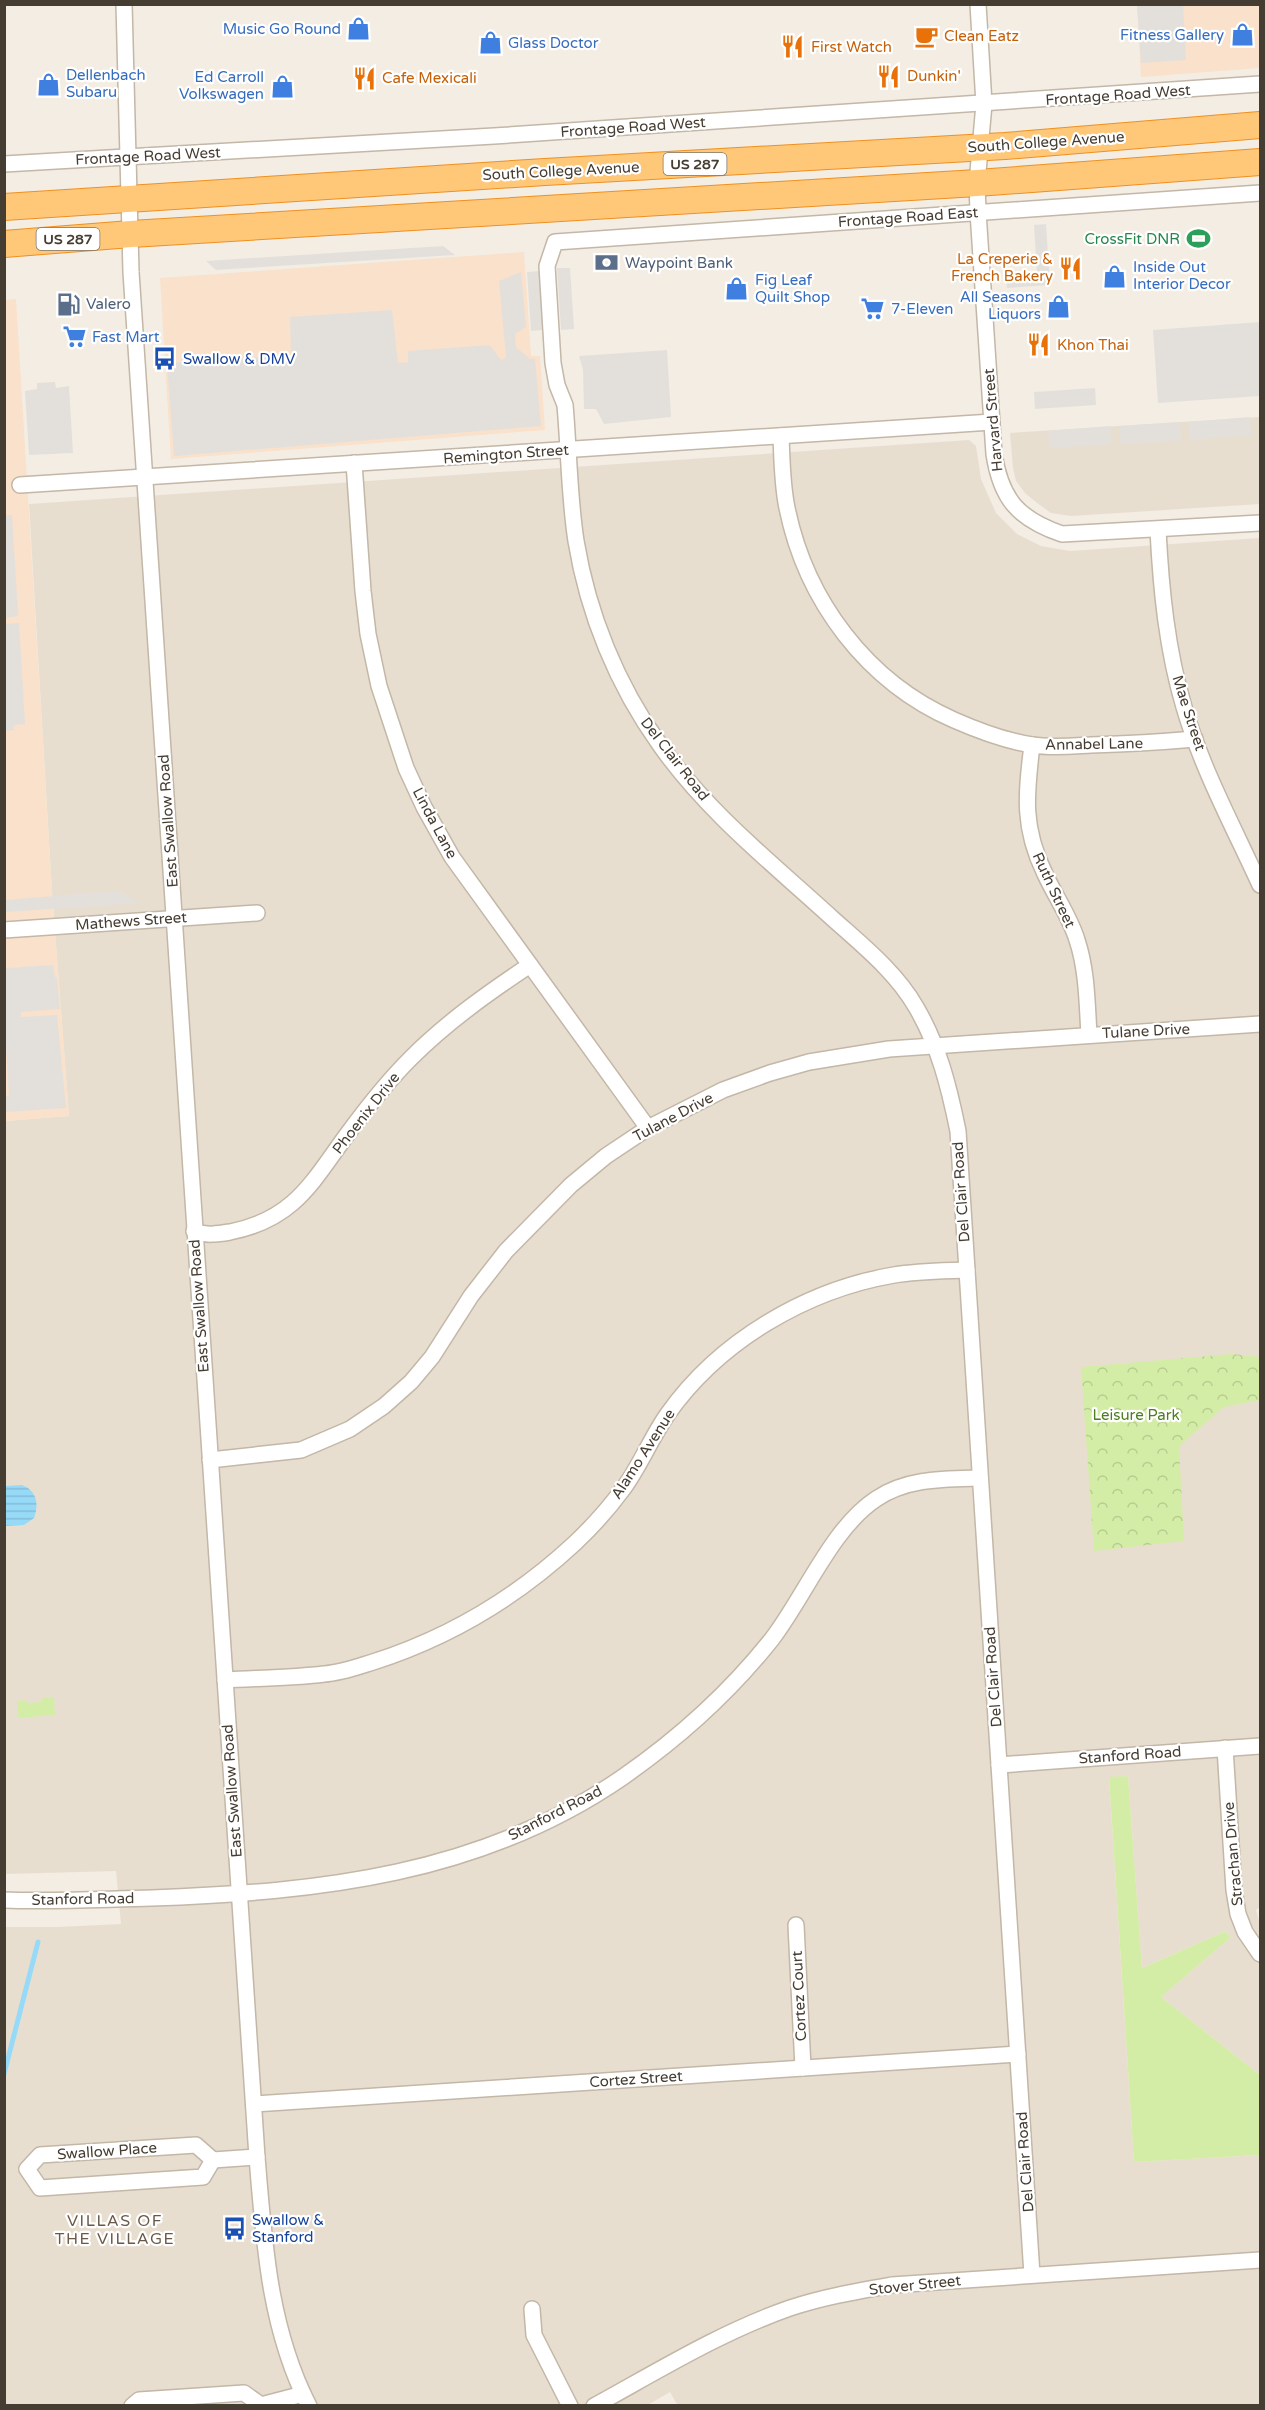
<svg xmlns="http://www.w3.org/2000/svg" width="1265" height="2410" font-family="'Varela Round',sans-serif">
<defs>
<pattern id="forest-crowns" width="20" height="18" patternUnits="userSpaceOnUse" patternTransform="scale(1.5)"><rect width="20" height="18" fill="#d4eda6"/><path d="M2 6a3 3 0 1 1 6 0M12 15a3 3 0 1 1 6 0" fill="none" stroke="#b7cc8f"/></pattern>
<pattern id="water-rules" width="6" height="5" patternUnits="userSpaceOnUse" patternTransform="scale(1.5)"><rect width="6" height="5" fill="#97daf8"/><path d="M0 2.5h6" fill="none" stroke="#84bcd5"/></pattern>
</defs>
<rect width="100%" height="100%" fill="#f4ede3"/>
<g fill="#e8ded0">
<polygon points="1260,417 1260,504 1071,516 1051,513 1037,503 1025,493 1016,481 1013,468 1010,433"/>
<polygon points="969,440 976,446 981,479 996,513 1017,534 1041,546 1070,551 1260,538 1260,1907 1256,1910 1260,1924 1260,2075 1161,1997 1230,1938 1226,1931 1142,1968 1128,1776 1109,1778 1134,2162 1260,2155 1260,2405 678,2406 670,2392 646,2406 5,2405 5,1927 58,1927 121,1924 116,1871 5,1874 5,1121 69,1116 52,892 29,504"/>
</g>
<g fill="#f9e1cb">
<polygon points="1137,5 1260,5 1260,68 1141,77"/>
<polygon points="524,252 531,356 540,356 545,430 171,459 160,278"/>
<polygon points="16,299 52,892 69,1116 5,1121 4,300"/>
</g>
<g fill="#d4eda6">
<polygon points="54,1697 55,1715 18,1718 17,1701 26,1700 27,1703 42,1702 42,1698"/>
<polygon points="1128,1776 1142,1968 1226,1931 1230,1938 1161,1997 1260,2075 1260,2155 1134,2162 1109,1777"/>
</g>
<polygon fill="url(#forest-crowns)" points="1232,1354 1260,1357 1260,1400 1224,1407 1179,1446 1184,1541 1094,1551 1081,1367"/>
<g fill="#e3e0dc">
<polygon points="1137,5 1183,5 1186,60 1141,63"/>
<polygon points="1046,224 1050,285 1007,288 1006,275 1037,273 1034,225"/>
<polygon points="443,246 455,255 216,270 206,261"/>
<polygon points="557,268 570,268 574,329 561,330"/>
<polygon points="539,271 543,330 531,331 527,272"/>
<polygon points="521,272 526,327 515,334 516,347 530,359 535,359 541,426 174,456 167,363 291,355 290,317 392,310 398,363 408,362 408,351 490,345 501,360 506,358 499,281"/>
<polygon points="1260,322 1260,396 1158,403 1153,330"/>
<polygon points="667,350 671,417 604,424 596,409 584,409 583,370 579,356"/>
<polygon points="55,382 56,388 69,386 73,453 29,455 25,391 37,389 37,383"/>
<polygon points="1095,388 1096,405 1035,409 1034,392"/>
<polygon points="1250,417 1251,435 1190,440 1189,422"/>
<polygon points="1180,422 1181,440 1120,444 1119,426"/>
<polygon points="1110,426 1111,444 1050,448 1048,431"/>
<polygon points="5,515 12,515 18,616 5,618"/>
<polygon points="4,622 6,624 19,623 25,724 15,725 13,728 15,730 5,731"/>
<polygon points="118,891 140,903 5,912 5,900"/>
<polygon points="53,965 55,977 57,978 60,1009 21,1012 21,1017 57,1015 66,1108 5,1112 5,1096 9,1095 5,1030 5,968"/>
</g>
<path fill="url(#water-rules)" d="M22,1485C37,1491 39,1504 34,1518L24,1525L5,1526V1486Z"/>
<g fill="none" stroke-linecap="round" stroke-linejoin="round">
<polyline stroke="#97daf8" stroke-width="5" points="4,2074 38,1942"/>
<defs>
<g id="minor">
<path d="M124,4L131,272L257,2157C264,2242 269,2328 309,2406"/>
<path d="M978,4L984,104L977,183L978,212L994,454C1001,499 1018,519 1062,534L1260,523"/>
<polyline points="4,164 494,136 1260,84"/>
<path d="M781,436C782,460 782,484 787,508C806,601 867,682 954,720C979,731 1006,741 1032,745C1052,748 1072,746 1091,745C1126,744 1161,742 1195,739"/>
<polyline points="354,463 363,591 368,634 379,686 406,768 424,807 452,857 648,1128"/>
<polyline points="20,485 992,422"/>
<path d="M1158,530C1161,590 1167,650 1184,707C1202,769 1233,826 1260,885"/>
<path d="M1032,745C1026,795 1022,827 1045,874C1055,896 1070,917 1077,940C1087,970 1087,1003 1089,1035"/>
<polyline points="4,930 257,913"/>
<path d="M194,1231C205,1236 218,1234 230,1232C296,1219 313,1180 349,1132C368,1106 388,1081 411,1058C447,1022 488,993 530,965"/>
<polyline points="210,1460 301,1450 350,1429 384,1406 411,1382 432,1357 471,1296 506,1251 571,1185 606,1156 648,1128 723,1090 770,1073 809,1062 889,1049 1260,1024"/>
<path d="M225,1680C258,1678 292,1678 324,1674C341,1673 357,1667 373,1662C448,1638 517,1597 575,1543C592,1527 609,1508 623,1489C640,1466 651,1438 667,1415C719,1341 806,1290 894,1275C918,1271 942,1271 967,1270"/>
<polyline points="1225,1748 1234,1890 1238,1914 1245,1932 1260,1954"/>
<polyline points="999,1765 1260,1746"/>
<path d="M4,1900C54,1902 103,1899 152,1898C319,1892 481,1875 623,1777C679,1738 730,1692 772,1639C805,1596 832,1528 876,1499C907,1478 944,1479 980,1478"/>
<polyline points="796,1925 803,2068"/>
<polyline points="254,2104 1018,2054"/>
<polyline points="213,2160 203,2177 40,2188 27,2169 40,2155 196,2145 213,2160 257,2157"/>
<path d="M1032,2275L958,1131C949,1087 939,1046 916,1007C896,972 862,945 832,918C773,864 707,812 660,745C617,685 588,614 576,541C569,496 569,450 565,405L557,385L553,363L547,266L555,242L1260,193"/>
<polyline points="532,2309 534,2335 570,2406"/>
<polyline points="132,2406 139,2400 244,2393 261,2405 303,2394"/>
<path d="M594,2406C658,2371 721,2332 790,2308C823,2297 858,2291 892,2285L1260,2260"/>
</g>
<g id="trunk">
<polyline points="4,207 545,172 1005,146 1260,125"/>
<polyline points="4,244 131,234 977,183 1260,162"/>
</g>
</defs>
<use href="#minor" stroke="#c3b7a7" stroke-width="18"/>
<use href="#trunk" stroke="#ef9021" stroke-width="28"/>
<use href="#minor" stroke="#fff" stroke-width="15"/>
<use href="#trunk" stroke="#ffc879" stroke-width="26"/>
</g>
<defs>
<symbol id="shop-bare" viewBox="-9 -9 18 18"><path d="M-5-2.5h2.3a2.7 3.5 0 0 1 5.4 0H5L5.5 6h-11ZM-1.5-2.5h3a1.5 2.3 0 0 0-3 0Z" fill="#3f7fe0" stroke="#fff" stroke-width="2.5" paint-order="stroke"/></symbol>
<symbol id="cafe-bare" viewBox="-9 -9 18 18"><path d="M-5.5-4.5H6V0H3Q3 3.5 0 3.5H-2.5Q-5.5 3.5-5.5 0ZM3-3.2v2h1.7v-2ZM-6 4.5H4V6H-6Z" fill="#e8710a" stroke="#fff" stroke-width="2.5" paint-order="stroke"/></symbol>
<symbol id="restaurant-bare" viewBox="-9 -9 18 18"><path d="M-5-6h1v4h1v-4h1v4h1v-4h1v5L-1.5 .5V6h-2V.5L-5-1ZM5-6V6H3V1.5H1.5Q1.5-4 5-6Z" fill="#e8710a" stroke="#fff" stroke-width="2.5" paint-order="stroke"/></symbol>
<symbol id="stadium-bare" viewBox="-9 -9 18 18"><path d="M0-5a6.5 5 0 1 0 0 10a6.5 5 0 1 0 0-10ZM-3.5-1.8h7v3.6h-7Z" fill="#2e9e5b" stroke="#fff" stroke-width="2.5" paint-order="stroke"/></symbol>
<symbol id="bank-bare" viewBox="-9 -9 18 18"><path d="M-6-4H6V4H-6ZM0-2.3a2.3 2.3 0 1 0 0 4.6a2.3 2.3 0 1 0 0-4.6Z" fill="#5c6f8a" stroke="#fff" stroke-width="2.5" paint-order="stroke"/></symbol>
<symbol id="fuel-bare" viewBox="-9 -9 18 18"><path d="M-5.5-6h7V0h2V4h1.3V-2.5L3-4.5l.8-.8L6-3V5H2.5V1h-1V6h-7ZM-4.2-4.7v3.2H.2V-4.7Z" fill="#5c6f8a" stroke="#fff" stroke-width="2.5" paint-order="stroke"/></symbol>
<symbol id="supermarket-bare" viewBox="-9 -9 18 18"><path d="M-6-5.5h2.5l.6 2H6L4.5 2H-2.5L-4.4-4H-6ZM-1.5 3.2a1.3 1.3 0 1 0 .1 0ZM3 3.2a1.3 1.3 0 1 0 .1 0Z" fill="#3f7fe0" stroke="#fff" stroke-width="2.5" paint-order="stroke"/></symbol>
<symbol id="bus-bare" viewBox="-9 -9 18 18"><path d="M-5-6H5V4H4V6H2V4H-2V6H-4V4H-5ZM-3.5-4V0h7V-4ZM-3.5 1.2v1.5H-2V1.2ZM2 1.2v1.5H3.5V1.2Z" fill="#1a4fb4" stroke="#fff" stroke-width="2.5" paint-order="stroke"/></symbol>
</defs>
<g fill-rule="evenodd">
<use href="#shop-bare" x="342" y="12" width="33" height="33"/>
<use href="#shop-bare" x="1226" y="18" width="33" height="33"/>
<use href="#cafe-bare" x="910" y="20" width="33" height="33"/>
<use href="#shop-bare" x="474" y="26" width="33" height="33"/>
<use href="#restaurant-bare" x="776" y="30" width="33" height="33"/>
<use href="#restaurant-bare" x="872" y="60" width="33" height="33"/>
<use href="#restaurant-bare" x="348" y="62" width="33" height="33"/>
<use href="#shop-bare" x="32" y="68" width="33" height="33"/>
<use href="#shop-bare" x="266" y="70" width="33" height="33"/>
<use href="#stadium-bare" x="1182" y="222" width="33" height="33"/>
<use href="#bank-bare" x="590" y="246" width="33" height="33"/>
<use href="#restaurant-bare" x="1054" y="252" width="33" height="33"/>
<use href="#shop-bare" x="1098" y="260" width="33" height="33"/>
<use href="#shop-bare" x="720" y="272" width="33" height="33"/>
<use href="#fuel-bare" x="52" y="288" width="33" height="33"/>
<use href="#shop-bare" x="1042" y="290" width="33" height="33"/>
<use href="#supermarket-bare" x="856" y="292" width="33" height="33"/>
<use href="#supermarket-bare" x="58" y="320" width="33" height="33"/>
<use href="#restaurant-bare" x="1022" y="328" width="33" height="33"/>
<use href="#bus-bare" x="148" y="342" width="33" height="33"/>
<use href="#bus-bare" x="218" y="2212" width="33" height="33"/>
</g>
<g text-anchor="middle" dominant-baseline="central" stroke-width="4.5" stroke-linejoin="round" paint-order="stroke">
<g fill="#fff" stroke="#7e7770" stroke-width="1.5">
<rect x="663.5" y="153" width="63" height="22" rx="4.5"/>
<rect x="36.5" y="228" width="63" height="22" rx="4.5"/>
</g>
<g font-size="14" font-weight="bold" fill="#463d32">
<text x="695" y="164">US 287</text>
<text x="68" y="239">US 287</text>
</g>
<g font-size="15" fill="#366cbe" stroke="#fff" text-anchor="start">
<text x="341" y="29" text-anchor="end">Music Go Round</text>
<text x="1224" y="35" text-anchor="end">Fitness Gallery</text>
<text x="508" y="43">Glass Doctor</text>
<text x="66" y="75">Dellenbach<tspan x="66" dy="17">Subaru</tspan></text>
<text x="264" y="77" text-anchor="end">Ed Carroll<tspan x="264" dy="17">Volkswagen</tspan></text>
<text x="1133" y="267">Inside Out<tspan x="1133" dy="17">Interior Decor</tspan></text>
<text x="755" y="280">Fig Leaf<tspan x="755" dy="17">Quilt Shop</tspan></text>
<text x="1041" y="297" text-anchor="end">All Seasons<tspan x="1041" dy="17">Liquors</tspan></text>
<text x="891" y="309">7-Eleven</text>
<text x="92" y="337">Fast Mart</text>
</g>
<g font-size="15" fill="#c56008" stroke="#fff" text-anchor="start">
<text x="944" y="36">Clean Eatz</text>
<text x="811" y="47">First Watch</text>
<text x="907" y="76">Dunkin'</text>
<text x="382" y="78">Cafe Mexicali</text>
<text x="1053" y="259" text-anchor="end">La Creperie &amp;<tspan x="1053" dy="17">French Bakery</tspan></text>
<text x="1057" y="345">Khon Thai</text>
</g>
<g font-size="15" fill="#463d32" stroke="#fff">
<text transform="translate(1118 95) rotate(-4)">Frontage Road West</text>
<text transform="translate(633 127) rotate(-4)">Frontage Road West</text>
<text transform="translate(1046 142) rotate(-4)">South College Avenue</text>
<text transform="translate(148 156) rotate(-3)">Frontage Road West</text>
<text transform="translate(561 171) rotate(-3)">South College Avenue</text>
<text transform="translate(908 217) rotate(-4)">Frontage Road East</text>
<text transform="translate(993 420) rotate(-95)">Harvard Street</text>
<text transform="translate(506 454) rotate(-4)">Remington Street</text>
<text transform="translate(1189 713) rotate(72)">Mae Street</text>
<text transform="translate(1094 744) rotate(-1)">Annabel Lane</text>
<text transform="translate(675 759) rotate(52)">Del Clair Road</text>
<text transform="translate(168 821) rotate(-94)">East Swallow Road</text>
<text transform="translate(435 823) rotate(62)">Linda Lane</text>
<text transform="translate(1054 890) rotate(65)">Ruth Street</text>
<text transform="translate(131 921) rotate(-4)">Mathews Street</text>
<text transform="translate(1146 1031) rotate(-3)">Tulane Drive</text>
<text transform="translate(366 1113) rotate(-52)">Phoenix Drive</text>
<text transform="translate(673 1117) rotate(-28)">Tulane Drive</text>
<text transform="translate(961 1192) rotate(-94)">Del Clair Road</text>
<text transform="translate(199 1306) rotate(-94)">East Swallow Road</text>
<text transform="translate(643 1454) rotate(-57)">Alamo Avenue</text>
<text transform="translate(993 1677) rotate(-94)">Del Clair Road</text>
<text transform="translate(1130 1755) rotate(-4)">Stanford Road</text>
<text transform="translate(232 1791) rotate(-94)">East Swallow Road</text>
<text transform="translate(555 1813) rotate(-27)">Stanford Road</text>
<text transform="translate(1233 1854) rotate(-95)">Strachan Drive</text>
<text transform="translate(83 1899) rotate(-1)">Stanford Road</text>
<text transform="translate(799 1996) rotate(-93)">Cortez Court</text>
<text transform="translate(636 2079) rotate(-4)">Cortez Street</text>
<text transform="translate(107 2151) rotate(-4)">Swallow Place</text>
<text transform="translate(1025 2162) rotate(-94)">Del Clair Road</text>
<text transform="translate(915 2285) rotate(-6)">Stover Street</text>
</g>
<g font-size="15" fill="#27864d" stroke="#fff" text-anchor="end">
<text x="1180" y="239">CrossFit DNR</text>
</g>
<g font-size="15" fill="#4e5e75" stroke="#fff" text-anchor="start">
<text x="625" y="263">Waypoint Bank</text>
<text x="86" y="304">Valero</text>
</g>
<g font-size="15" fill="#164399" stroke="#fff" text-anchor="start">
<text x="183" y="359">Swallow &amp; DMV</text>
<text x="252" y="2220">Swallow &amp;<tspan x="252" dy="17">Stanford</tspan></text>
</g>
<g font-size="15" fill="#4c7e20" stroke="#fff">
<text x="1136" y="1415">Leisure Park</text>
</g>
<g font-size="16" letter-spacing="1.5" fill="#6a5948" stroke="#fff">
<text x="115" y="2221">VILLAS OF<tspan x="115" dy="18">THE VILLAGE</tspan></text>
</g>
</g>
<rect width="1265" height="2410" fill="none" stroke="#463d32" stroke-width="12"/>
</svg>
